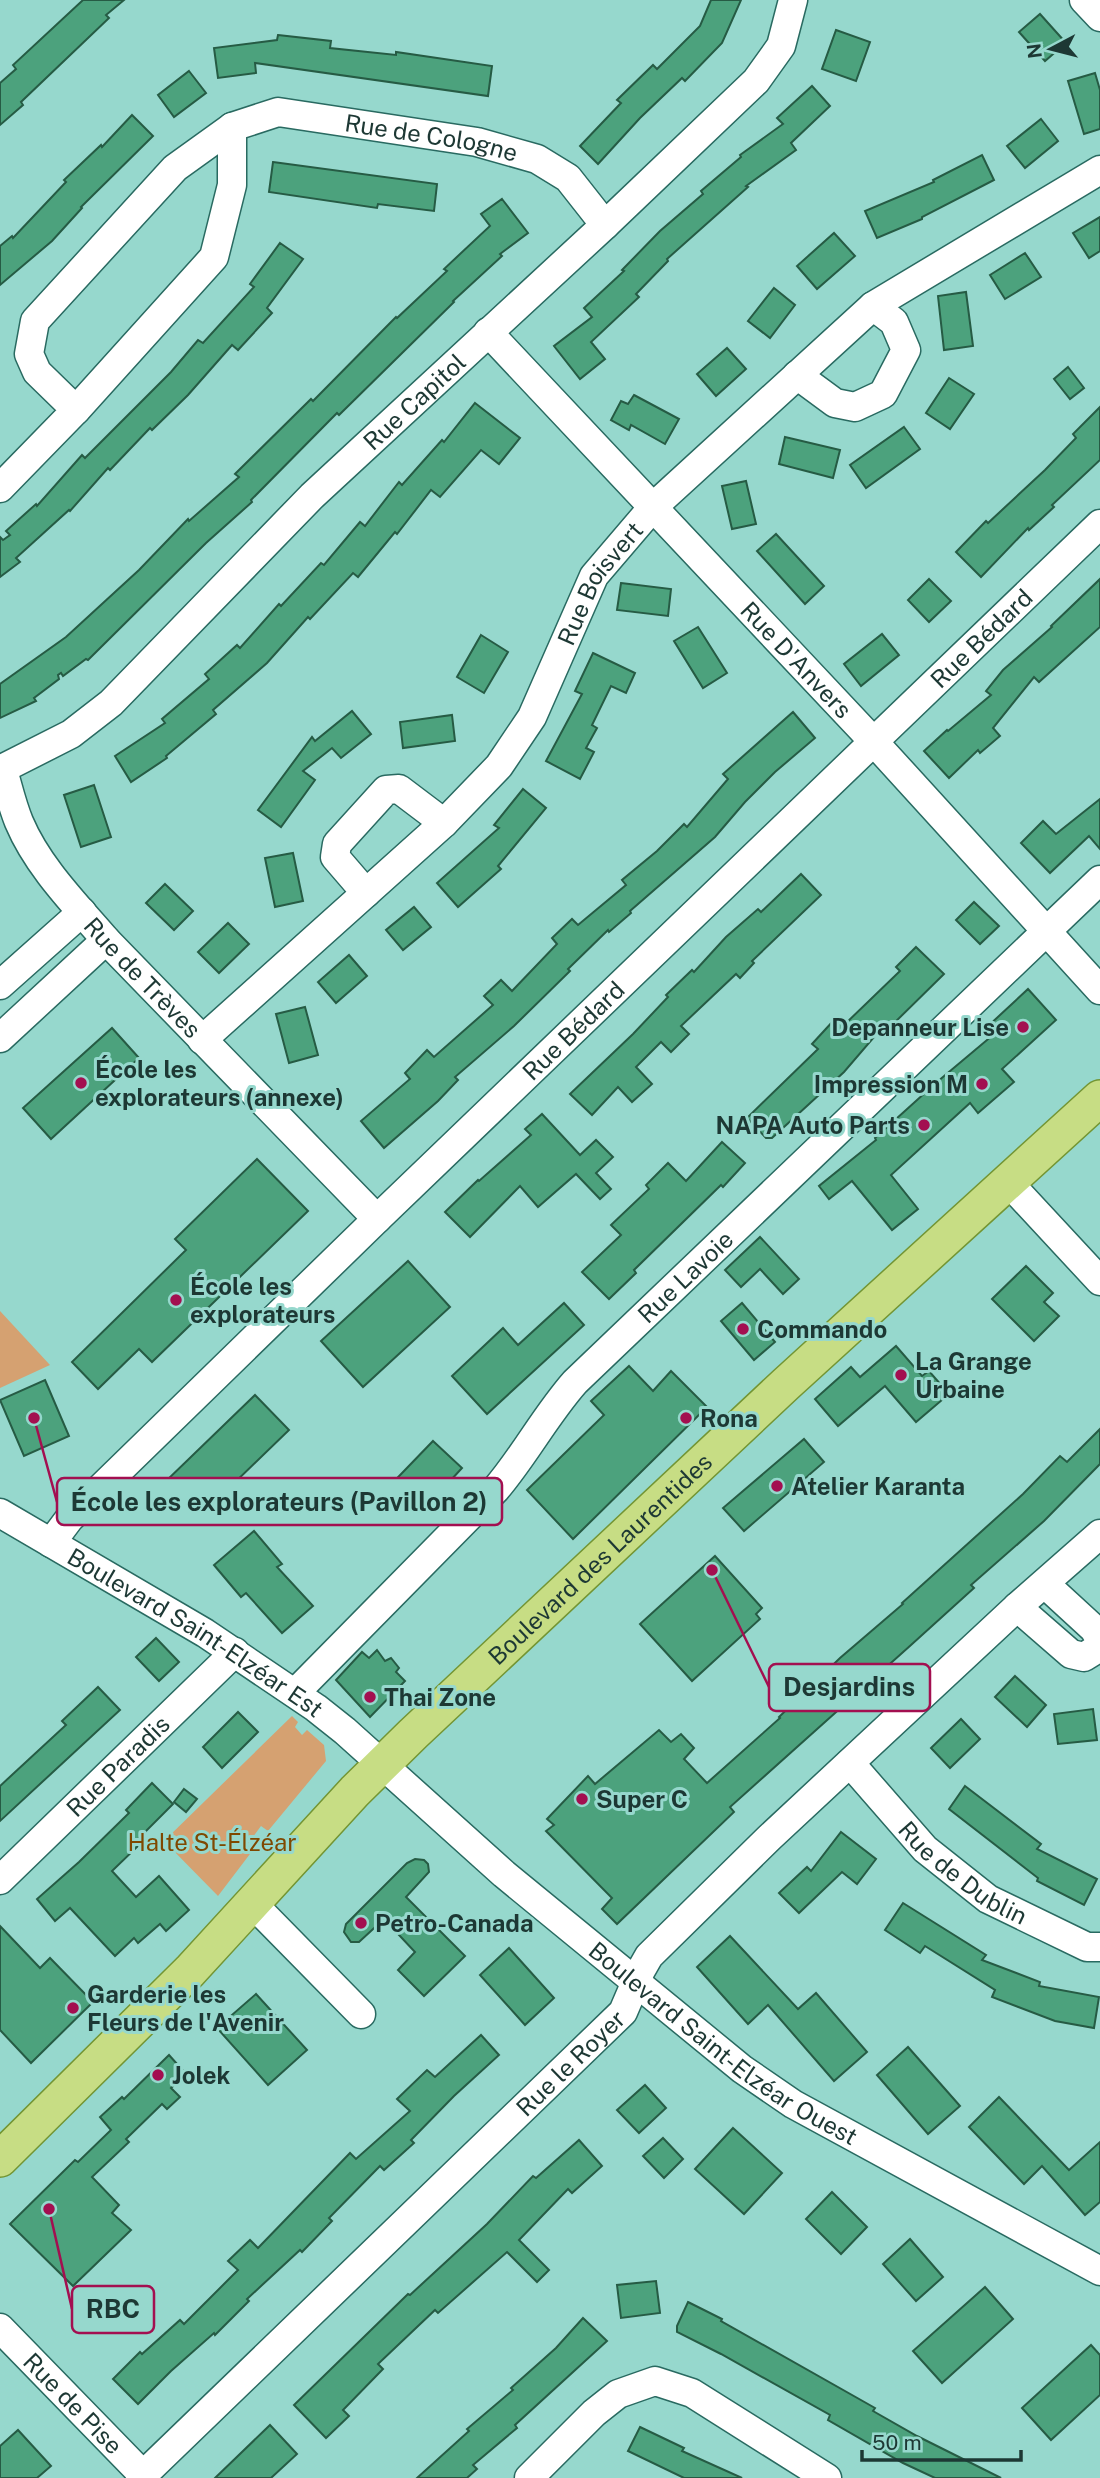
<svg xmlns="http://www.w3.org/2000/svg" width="1100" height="2478" font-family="'Public Sans',sans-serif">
<rect width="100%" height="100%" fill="#96d8cd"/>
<g fill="#d5a171">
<polygon points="0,1311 50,1365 0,1388"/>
<polygon points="292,1716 298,1722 295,1727 302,1735 307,1730 324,1745 326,1761 268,1831 261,1826 247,1845 253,1850 218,1896 164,1841"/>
</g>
<g fill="#4ca27d" stroke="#265b44" stroke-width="2">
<polygon points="83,0 124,0 106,15 109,18 21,102 23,105 0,125 0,83 16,69 13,65"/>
<polygon points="711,0 741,0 722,43 685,81 682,78 640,118 598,164 580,146 621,103 617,100 653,65 657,69 700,26"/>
<polygon points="1040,14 1066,43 1045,61 1019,32"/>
<polygon points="836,30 870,42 856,81 822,69"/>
<polygon points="278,35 331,41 330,48 396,55 396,52 492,66 488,96 255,63 256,73 218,78 214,48 277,40"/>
<polygon points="189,71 206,93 174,117 158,95"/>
<polygon points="1095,73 1100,90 1100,129 1084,134 1068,81"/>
<polygon points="812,86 830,106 791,143 796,150 746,186 748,187 667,259 668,261 636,294 639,297 591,342 605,359 580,379 554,346 592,317 584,308 624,271 622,270 660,231 703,194 701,191 741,157 740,155 783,124 777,118"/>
<polygon points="132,115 153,136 81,207 82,208 52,241 0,285 0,246 12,236 13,238 66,182 64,180 101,145 102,147"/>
<polygon points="1041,119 1058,141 1025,168 1007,146"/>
<polygon points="982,155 994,180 922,217 922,219 877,238 865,211 934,182 933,180"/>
<polygon points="273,162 437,184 434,211 378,204 377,208 269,192"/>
<polygon points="502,199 528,233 500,254 502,256 453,301 454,302 339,415 337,413 251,500 252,502 206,543 88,660 86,659 63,676 61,673 58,675 59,679 34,698 36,701 0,718 0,684 66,637 139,570 188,519 189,521 239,477 235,474 311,399 313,401 396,317 397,318 447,271 444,269 490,226 481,214"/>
<polygon points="1100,217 1100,251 1089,258 1073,233"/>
<polygon points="834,233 855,256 817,289 797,266"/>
<polygon points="280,243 303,259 267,308 272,313 238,350 232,345 188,395 152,430 150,428 110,470 108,468 70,511 69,510 16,558 20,562 0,577 0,537 3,540 10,535 6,531 36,504 37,506 82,455 85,458 171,372 198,340 203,343 254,287 250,284"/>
<polygon points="1025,253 1041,277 1005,299 990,275"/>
<polygon points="774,288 795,305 770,338 748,321"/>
<polygon points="966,292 973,346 944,350 938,296"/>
<polygon points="727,348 746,369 716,396 697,374"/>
<polygon points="1068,367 1084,388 1070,399 1054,379"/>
<polygon points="949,378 974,394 950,429 926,413"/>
<polygon points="634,395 679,419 665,444 631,425 629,430 611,420 621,401 628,404"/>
<polygon points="475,403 520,438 499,464 481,450 440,497 431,490 397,534 395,532 358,577 353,573 310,619 308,617 267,663 213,710 216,714 166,756 167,758 131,782 115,756 165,723 162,719 209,679 205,674 237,645 240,648 279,604 281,606 321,563 324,565 360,522 365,526 399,482 402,485 442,440 444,442"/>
<polygon points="1100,407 1100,460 1052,505 1054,507 1029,530 1028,528 981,577 956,552 986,521 988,523 1045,470 1076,438 1073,434"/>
<polygon points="904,427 920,449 866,488 850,465"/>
<polygon points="785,437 840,450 833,478 779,464"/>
<polygon points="746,481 756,524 732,529 722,486"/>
<polygon points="776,534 824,586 805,604 757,551"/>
<polygon points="929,579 951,601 929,622 908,600"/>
<polygon points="1100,579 1100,627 1039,682 1034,677 993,728 1000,736 980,753 978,750 949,778 924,751 947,730 948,731 991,695 986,691 1003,670 1052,627 1051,626"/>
<polygon points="621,583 671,589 668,616 617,610"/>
<polygon points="698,627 727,673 703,688 674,641"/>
<polygon points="882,634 899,655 861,686 844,664"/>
<polygon points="481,635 508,652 484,693 457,677"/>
<polygon points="593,653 635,673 626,693 611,686 592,725 597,728 586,748 594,752 580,779 546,761 582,694 575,691"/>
<polygon points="352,711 371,734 341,758 332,748 303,771 315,780 281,827 258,810 312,737 315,741"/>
<polygon points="793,712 815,738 775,772 745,802 715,837 630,911 631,913 609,932 608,930 568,969 570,971 514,1026 455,1077 458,1080 438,1101 384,1148 361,1121 410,1079 405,1073 427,1050 434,1057 493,1005 484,996 501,980 512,991 557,944 552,938 572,919 578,925 626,885 622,880 657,851 684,824 687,827 728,779 723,774"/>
<polygon points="452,715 455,741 403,748 400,722"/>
<polygon points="94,785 111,837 81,847 64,795"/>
<polygon points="523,789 546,808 498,866 501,869 458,907 437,883 499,828 494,825"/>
<polygon points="1100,799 1100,849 1089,836 1050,873 1021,843 1043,821 1056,834"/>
<polygon points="293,853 303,901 275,907 265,858"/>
<polygon points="801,874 821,895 752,961 754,963 740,978 736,974 681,1026 689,1034 671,1052 661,1042 636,1067 652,1084 632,1102 618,1087 592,1115 570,1094 633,1034 668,997 666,995 692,970 694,972 726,937 758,909 761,912"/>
<polygon points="165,884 193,911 174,930 146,903"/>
<polygon points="974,902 999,926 980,944 956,920"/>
<polygon points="414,907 431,927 403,950 386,930"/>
<polygon points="228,923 249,944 219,973 198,952"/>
<polygon points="916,947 944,974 883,1034 880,1030 844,1072 772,1138 766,1138 747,1118 818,1049 812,1044 835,1019 843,1026 900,971 896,967"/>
<polygon points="349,955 367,976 336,1003 318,982"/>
<polygon points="1028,989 1056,1020 1002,1069 1014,1082 978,1113 970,1103 891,1175 918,1209 892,1230 852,1181 829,1199 819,1186 876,1140 875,1138 937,1082 993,1035 986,1028"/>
<polygon points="305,1007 318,1055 289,1063 276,1014"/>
<polygon points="112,1028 139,1058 51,1139 23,1108"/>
<polygon points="542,1114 580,1155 596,1140 613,1157 596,1173 611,1189 600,1199 576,1174 538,1207 520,1186 470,1237 445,1212 478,1180 479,1181 531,1135 525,1129"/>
<polygon points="722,1142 745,1163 723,1187 721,1185 634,1270 636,1273 609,1299 582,1272 621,1235 611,1225 649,1189 646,1185 668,1163 686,1181"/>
<polygon points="257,1159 308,1211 152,1362 139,1349 98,1389 72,1362 186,1250 175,1239"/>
<polygon points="760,1237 799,1279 783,1294 760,1269 741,1287 725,1270"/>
<polygon points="408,1261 450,1307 363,1387 321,1341"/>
<polygon points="1026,1266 1053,1293 1044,1302 1059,1316 1034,1341 992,1299"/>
<polygon points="564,1303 584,1325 487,1414 452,1376 503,1328 518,1345"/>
<polygon points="742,1303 775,1342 754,1360 721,1321"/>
<polygon points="896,1346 922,1376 929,1371 949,1394 916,1422 885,1386 838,1426 815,1399 851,1367 860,1377"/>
<polygon points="629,1366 653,1391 671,1371 707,1407 573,1539 527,1490 604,1415 591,1401"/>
<polygon points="45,1380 69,1436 24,1456 0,1400"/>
<polygon points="255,1395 289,1430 198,1518 165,1482"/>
<polygon points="1100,1429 1100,1464 1044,1521 971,1585 974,1588 911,1645 730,1807 734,1812 617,1924 602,1909 612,1898 546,1831 554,1825 547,1819 588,1776 595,1784 659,1730 671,1742 681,1734 694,1748 684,1759 707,1783 780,1718 779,1717 840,1658 903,1604 902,1603 1023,1494 1060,1456 1067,1462"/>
<polygon points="804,1439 824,1462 744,1531 723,1508"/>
<polygon points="433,1441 462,1468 438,1494 432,1489 403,1522 377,1499"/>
<polygon points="254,1531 282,1564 277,1567 313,1606 282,1633 246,1593 241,1597 214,1565"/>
<polygon points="715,1556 762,1608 756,1614 760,1619 692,1681 640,1624"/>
<polygon points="156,1638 179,1662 159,1681 136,1657"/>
<polygon points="377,1650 385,1661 391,1658 399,1668 396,1672 405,1681 370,1717 336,1680 362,1652 369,1658"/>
<polygon points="1015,1676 1046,1705 1027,1727 995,1697"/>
<polygon points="98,1687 120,1710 0,1821 0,1786 66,1725 62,1721"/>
<polygon points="1093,1709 1097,1740 1058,1744 1054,1714"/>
<polygon points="238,1712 258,1732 222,1768 203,1747"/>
<polygon points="961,1719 980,1739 950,1768 931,1748"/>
<polygon points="152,1783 173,1804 135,1842 138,1846 112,1871 136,1897 159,1876 189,1910 166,1931 160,1924 138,1943 134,1938 115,1956 70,1908 55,1921 37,1899 79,1862 129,1813 126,1810"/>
<polygon points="965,1786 1041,1844 1037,1849 1097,1879 1084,1905 1037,1881 1038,1878 949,1809"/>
<polygon points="184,1789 197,1799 186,1812 174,1802"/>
<polygon points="841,1832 876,1859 857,1884 842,1872 799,1913 779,1893 807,1867 811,1871"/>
<polygon points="415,1859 424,1860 428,1864 429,1872 406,1897 465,1956 424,1996 398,1970 415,1952 384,1919 359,1942 351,1942 344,1932 346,1924 407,1863"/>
<polygon points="903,1903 986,1955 982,1960 1040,1982 1039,1986 1099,1997 1094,2028 1055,2021 992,1997 995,1990 925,1946 920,1953 885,1930"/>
<polygon points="0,1926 40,1968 50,1958 93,2002 31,2063 0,2030"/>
<polygon points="730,1936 798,2009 816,1993 867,2052 834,2081 768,2005 748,2024 697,1967"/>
<polygon points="509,1948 554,1998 525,2025 480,1975"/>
<polygon points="256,1994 307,2050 268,2085 217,2028"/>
<polygon points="481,2035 499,2055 454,2096 411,2140 414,2143 384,2170 380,2166 329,2218 332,2221 302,2252 300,2250 247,2299 249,2301 215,2335 214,2333 171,2371 138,2404 113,2379 140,2352 142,2354 180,2320 184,2324 238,2270 228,2261 250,2240 258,2248 350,2153 356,2159 410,2111 397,2099 427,2070 435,2077"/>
<polygon points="908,2047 960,2106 928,2134 877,2075"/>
<polygon points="169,2055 186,2074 171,2088 180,2097 167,2109 162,2104 126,2139 129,2142 92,2177 119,2205 112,2213 131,2230 73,2286 10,2224 75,2160 78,2162 111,2130 100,2117 122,2097 124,2099"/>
<polygon points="645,2085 666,2108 639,2133 617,2110"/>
<polygon points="999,2097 1069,2170 1100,2142 1100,2202 1085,2215 1042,2166 1024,2184 969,2127"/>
<polygon points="733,2128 782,2173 744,2214 695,2169"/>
<polygon points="663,2138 683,2159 664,2178 643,2156"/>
<polygon points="579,2140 602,2166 572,2193 568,2189 519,2240 549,2270 537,2282 507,2252 438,2313 435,2310 378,2364 383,2369 343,2410 349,2416 326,2438 294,2405 408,2294 410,2295 487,2224 533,2176 536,2178"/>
<polygon points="832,2192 867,2227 841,2254 806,2219"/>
<polygon points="910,2239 943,2277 916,2301 883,2264"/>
<polygon points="656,2281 660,2313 621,2318 617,2285"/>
<polygon points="985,2287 1013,2319 942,2383 913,2351"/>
<polygon points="688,2302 722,2319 721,2321 875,2408 873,2411 917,2436 1001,2478 935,2478 903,2463 828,2420 830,2415 721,2354 677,2332 677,2326"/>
<polygon points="583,2318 607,2341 515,2425 517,2428 473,2465 477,2469 467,2478 417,2478 469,2431 467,2429 513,2390 511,2388 556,2348"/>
<polygon points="1091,2345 1100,2355 1100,2395 1051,2440 1022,2408"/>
<polygon points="270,2425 297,2454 271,2478 215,2478"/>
<polygon points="640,2427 684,2448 682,2451 742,2478 684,2478 628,2451"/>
<polygon points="18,2430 51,2466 37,2478 0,2478 0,2446"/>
</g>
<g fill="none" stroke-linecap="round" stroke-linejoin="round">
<defs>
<g id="minor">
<polyline points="1084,0 1100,17"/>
<path id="s1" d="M488,332L874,742L1100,990"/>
<polyline points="797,375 835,403 855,407 883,394 906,350 894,322 873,306"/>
<polyline points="76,410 214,257 232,185 232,127"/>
<path id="s2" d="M0,488L76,410L37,372L29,354L35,321L175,168L232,127L278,112L477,142L537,159L568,178L605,225"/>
<path id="s3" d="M0,770L71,734L111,703L312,496L605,225L756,81L781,46L793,0"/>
<path id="s4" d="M3,770C8,787 12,805 19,822C38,867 75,904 106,940L377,1219"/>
<polyline points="366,893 335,857 337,844 386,790 399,789 444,823"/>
<polyline points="0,985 82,912"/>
<polyline points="0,1038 106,940"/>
<path id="s5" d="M202,1040L444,823L499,766L532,717L594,576L653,507L873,306L1100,170"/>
<polyline points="1009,1183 1100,1281"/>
<path id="s6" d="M0,1513L205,1633L316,1708L345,1731L504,1874L742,2069L793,2104L1100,2271"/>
<path id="s7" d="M51,1543L69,1519L377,1219L1100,524"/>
<polyline points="1045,1584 1094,1629 1100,1639"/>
<polyline points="1017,1607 1071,1654 1084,1657 1095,1650 1100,1641"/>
<path id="s8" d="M295,1693L496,1489C525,1455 545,1416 575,1382L1100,880"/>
<path id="s9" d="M850,1763L925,1849L988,1899L1087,1947H1100"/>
<path id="s10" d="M0,1880L235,1652"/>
<polyline points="253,1904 361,2014"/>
<path id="s11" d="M0,2328L146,2478"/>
<path id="s12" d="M140,2478L623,2012L641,1970L649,1956L769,1838L1017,1607L1100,1534"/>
<polyline points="529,2478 594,2413 618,2394 655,2381 692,2393 827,2478"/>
</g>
<g id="major">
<path id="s13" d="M0,2159L190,1971L355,1791L413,1734L786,1384L1100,1098"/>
</g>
</defs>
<use href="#minor" stroke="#296a61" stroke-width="31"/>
<use href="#major" stroke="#739533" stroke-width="38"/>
<use href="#minor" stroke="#fff" stroke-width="28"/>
<use href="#major" stroke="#c7dd84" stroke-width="35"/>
</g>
<g fill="#a30f50" stroke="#96d8cd" stroke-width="2.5">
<circle cx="1023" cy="1027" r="7"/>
<circle cx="81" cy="1083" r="7"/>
<circle cx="982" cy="1084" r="7"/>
<circle cx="924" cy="1125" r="7"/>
<circle cx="176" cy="1300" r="7"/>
<circle cx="743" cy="1329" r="7"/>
<circle cx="901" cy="1375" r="7"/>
<circle cx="686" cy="1418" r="7"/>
<circle cx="777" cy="1486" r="7"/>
<circle cx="370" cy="1697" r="7"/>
<circle cx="582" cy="1799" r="7"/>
<circle cx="361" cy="1923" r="7"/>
<circle cx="73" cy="2008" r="7"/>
<circle cx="158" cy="2075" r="7"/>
</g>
<g text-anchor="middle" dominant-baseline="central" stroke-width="6" stroke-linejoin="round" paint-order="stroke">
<g font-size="24" fill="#1d3834" stroke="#96d8cd">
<text stroke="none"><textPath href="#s2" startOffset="698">Rue de Cologne</textPath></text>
<text stroke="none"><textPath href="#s3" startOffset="558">Rue Capitol</textPath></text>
<text stroke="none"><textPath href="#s5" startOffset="614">Rue Boisvert</textPath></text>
<text stroke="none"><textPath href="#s7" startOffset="1298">Rue Bédard</textPath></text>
<text stroke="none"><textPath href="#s1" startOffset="450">Rue D'Anvers</textPath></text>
<text stroke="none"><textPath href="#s4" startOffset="254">Rue de Trèves</textPath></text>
<text stroke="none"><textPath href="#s7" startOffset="732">Rue Bédard</textPath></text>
<text stroke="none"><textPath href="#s8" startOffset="572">Rue Lavoie</textPath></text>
<text stroke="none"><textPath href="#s13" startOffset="849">Boulevard des Laurentides</textPath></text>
<text stroke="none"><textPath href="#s6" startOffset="229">Boulevard Saint-Elzéar Est</textPath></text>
<text stroke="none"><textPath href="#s10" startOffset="164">Rue Paradis</textPath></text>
<text stroke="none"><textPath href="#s9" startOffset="159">Rue de Dublin</textPath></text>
<text stroke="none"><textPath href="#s6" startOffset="900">Boulevard Saint-Elzéar Ouest</textPath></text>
<text stroke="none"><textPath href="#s12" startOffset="598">Rue le Royer</textPath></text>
<text stroke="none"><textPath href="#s11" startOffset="105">Rue de Pise</textPath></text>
</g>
<g font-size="24" font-weight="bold" fill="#1d3834" stroke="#96d8cd" text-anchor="start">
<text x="1009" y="1027" text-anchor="end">Depanneur Lise</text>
<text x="95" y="1069">École les<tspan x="95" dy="28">explorateurs (annexe)</tspan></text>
<text x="968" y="1084" text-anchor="end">Impression M</text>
<text x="910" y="1125" text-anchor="end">NAPA Auto Parts</text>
<text x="190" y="1286">École les<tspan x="190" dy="28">explorateurs</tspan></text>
<text x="757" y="1329">Commando</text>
<text x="915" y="1361">La Grange<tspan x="915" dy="28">Urbaine</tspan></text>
<text x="700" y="1418">Rona</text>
<text x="791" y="1486">Atelier Karanta</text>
<text x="384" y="1697">Thai Zone</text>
<text x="596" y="1799">Super C</text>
<text x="375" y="1923">Petro-Canada</text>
<text x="87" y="1994">Garderie les<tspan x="87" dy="28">Fleurs de l'Avenir</tspan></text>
<text x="172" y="2075">Jolek</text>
</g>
<g font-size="24" fill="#7f4800" stroke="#96d8cd">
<text x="212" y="1842">Halte St-Élzéar</text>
</g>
</g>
<path fill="none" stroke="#a30f50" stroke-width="2.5" d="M34 1418L57 1502M712 1570L769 1687M49 2209L72 2309"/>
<g fill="#a30f50" stroke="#96d8cd" stroke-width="2.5">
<circle cx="34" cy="1418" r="7"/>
<circle cx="712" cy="1570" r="7"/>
<circle cx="49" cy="2209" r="7"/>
</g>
<g fill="#96d8cd" stroke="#a30f50" stroke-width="2.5">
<rect x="57" y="1478" width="445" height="47" rx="7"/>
<rect x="769" y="1664" width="161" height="47" rx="7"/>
<rect x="72" y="2286" width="82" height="47" rx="7"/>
</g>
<g font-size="26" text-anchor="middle" font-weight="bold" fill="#1d3834">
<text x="279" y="1511">École les explorateurs (Pavillon 2)</text>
<text x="849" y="1696">Desjardins</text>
<text x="113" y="2318">RBC</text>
</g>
<g transform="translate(1051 49) rotate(263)" stroke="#96d8cd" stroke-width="5" paint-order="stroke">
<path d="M0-5L12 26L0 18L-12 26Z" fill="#1d3834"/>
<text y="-10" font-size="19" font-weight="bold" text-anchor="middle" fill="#1d3834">N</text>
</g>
<path d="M862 2450v10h159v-10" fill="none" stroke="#1d3834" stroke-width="3.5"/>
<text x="872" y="2450" font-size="21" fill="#1d3834" stroke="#96d8cd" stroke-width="5" paint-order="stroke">50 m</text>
</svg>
